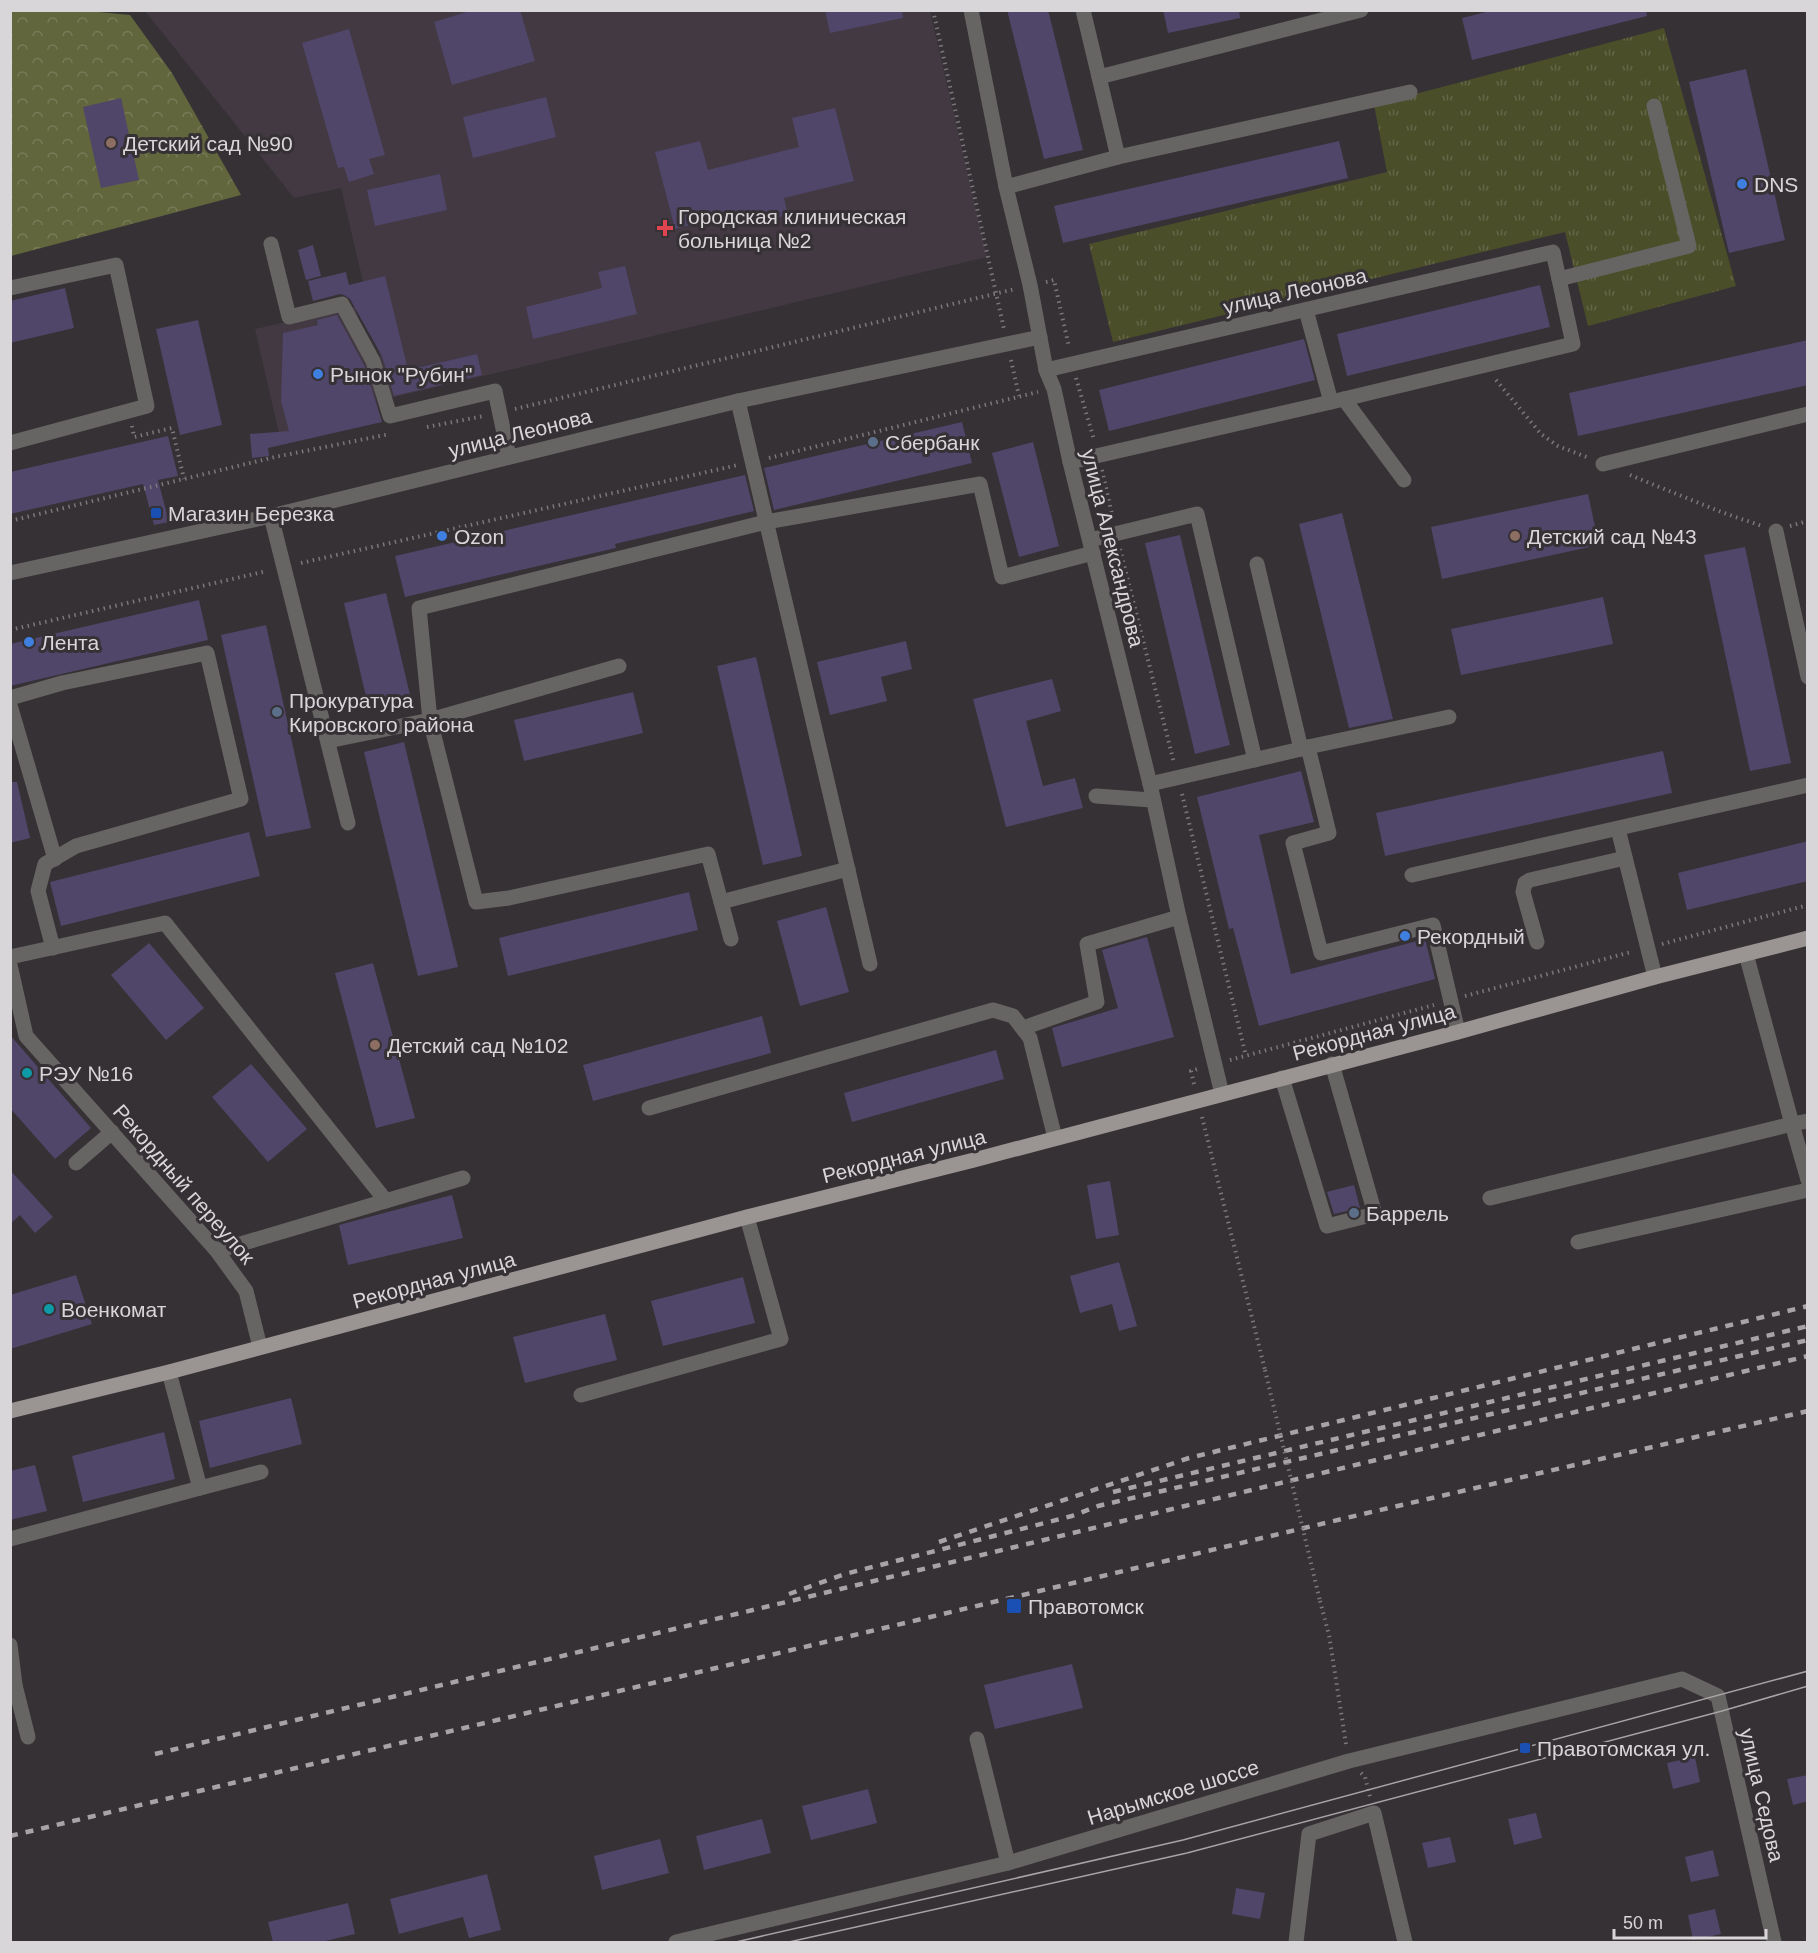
<svg xmlns="http://www.w3.org/2000/svg" width="1818" height="1953" font-family="Arial,sans-serif">
<defs>
<pattern id="grass-tufts" width="24" height="20" patternUnits="userSpaceOnUse" patternTransform="scale(1.5)"><rect width="24" height="20" fill="#4a4e29"/><path d="M3 7l-1-3M5 7V3M7 7l1-3M15 17l-1-3M17 17v-4M19 17l1-3" fill="none" stroke="#646747"/></pattern>
<pattern id="forest-crowns" width="20" height="18" patternUnits="userSpaceOnUse" patternTransform="scale(1.5)"><rect width="20" height="18" fill="#61663d"/><path d="M2 6a3 3 0 1 1 6 0M12 15a3 3 0 1 1 6 0" fill="none" stroke="#777b58"/></pattern>
</defs>
<rect width="100%" height="100%" fill="#353135"/>
<g fill="#423942">
<polygon points="145,11 930,11 987,257 390,398 341,188 294,198"/>
<polygon points="355,306 381,420 281,442 255,329"/>
</g>
<polygon fill="url(#grass-tufts)" points="1664,28 1736,286 1588,326 1565,232 1113,342 1089,244 1387,172 1374,105"/>
<polygon fill="url(#forest-crowns)" points="78,10 130,15 172,73 241,195 11,256 11,11"/>
<g fill="#50466a">
<polygon points="473,10 520,10 535,61 452,85 434,22"/>
<polygon points="825,10 902,10 903,18 830,33"/>
<polygon points="1007,10 1048,10 1083,150 1044,159"/>
<polygon points="1163,10 1239,10 1240,18 1168,33"/>
<polygon points="1494,10 1646,10 1647,16 1472,60 1462,18"/>
<polygon points="349,29 385,155 369,159 374,174 349,182 344,167 338,168 302,43"/>
<polygon points="1746,69 1785,240 1729,253 1689,82"/>
<polygon points="546,97 556,137 473,158 463,117"/>
<polygon points="121,98 139,180 101,188 83,107"/>
<polygon points="835,108 854,181 784,198 788,215 747,225 744,211 675,229 655,152 700,141 708,170 799,147 792,118"/>
<polygon points="1339,141 1348,178 1063,243 1054,206"/>
<polygon points="440,174 447,210 375,226 367,190"/>
<polygon points="313,245 321,276 306,280 298,250"/>
<polygon points="625,266 637,314 533,339 526,307 602,288 598,272"/>
<polygon points="346,272 349,285 385,276 408,370 477,354 482,375 394,396 382,356 350,299 344,295 340,294 313,301 308,281"/>
<polygon points="1540,285 1550,327 1347,376 1337,334"/>
<polygon points="65,288 74,328 10,343 10,301"/>
<polygon points="337,315 364,365 382,422 268,448 269,456 252,458 250,434 289,431 281,401 283,333 318,325 317,320"/>
<polygon points="198,320 222,425 180,435 156,329"/>
<polygon points="1304,339 1315,380 1109,431 1099,390"/>
<polygon points="1808,340 1808,385 1578,436 1569,393"/>
<polygon points="962,422 972,463 774,510 764,468"/>
<polygon points="168,436 178,476 158,480 169,522 154,525 143,484 10,514 10,472"/>
<polygon points="1033,442 1059,546 1019,557 992,453"/>
<polygon points="745,475 754,511 615,544 616,548 405,597 395,556"/>
<polygon points="1588,494 1599,545 1442,579 1431,527"/>
<polygon points="1342,513 1393,719 1349,728 1299,524"/>
<polygon points="1180,535 1230,745 1195,754 1145,543"/>
<polygon points="1745,547 1791,763 1750,771 1704,555"/>
<polygon points="386,593 410,695 368,705 344,603"/>
<polygon points="1603,597 1613,644 1461,675 1451,629"/>
<polygon points="199,600 208,640 10,686 10,644"/>
<polygon points="266,625 311,828 266,837 221,635"/>
<polygon points="906,641 912,669 881,677 887,701 830,715 817,662"/>
<polygon points="756,657 802,856 763,865 717,666"/>
<polygon points="1052,679 1061,711 1026,721 1043,786 1075,778 1083,808 1006,827 973,699"/>
<polygon points="633,692 643,733 524,761 514,720"/>
<polygon points="404,742 458,967 418,976 364,752"/>
<polygon points="1663,751 1672,793 1385,856 1376,813"/>
<polygon points="1301,771 1314,822 1259,835 1291,974 1425,939 1435,979 1259,1026 1233,928 1229,929 1197,797"/>
<polygon points="10,782 17,782 30,838 10,843"/>
<polygon points="249,832 260,876 61,926 50,882"/>
<polygon points="1808,841 1808,881 1687,910 1678,873"/>
<polygon points="689,892 698,930 508,976 499,938"/>
<polygon points="826,907 849,992 800,1006 777,921"/>
<polygon points="1147,937 1174,1037 1062,1067 1052,1028 1118,1008 1102,950"/>
<polygon points="149,943 204,1008 166,1040 111,975"/>
<polygon points="373,963 415,1118 376,1128 335,973"/>
<polygon points="762,1016 771,1053 593,1101 583,1065"/>
<polygon points="10,1035 91,1128 55,1159 10,1108"/>
<polygon points="996,1050 1004,1079 852,1122 844,1093"/>
<polygon points="251,1064 307,1129 268,1162 212,1097"/>
<polygon points="10,1170 53,1217 35,1233 20,1215 10,1224"/>
<polygon points="1110,1181 1119,1235 1096,1239 1087,1185"/>
<polygon points="1354,1185 1360,1208 1334,1214 1327,1192"/>
<polygon points="452,1195 463,1238 348,1265 339,1225"/>
<polygon points="1119,1262 1137,1326 1119,1331 1112,1304 1080,1313 1070,1276"/>
<polygon points="76,1275 92,1324 10,1349 10,1295"/>
<polygon points="743,1277 755,1323 663,1346 651,1301"/>
<polygon points="605,1314 617,1360 525,1383 513,1337"/>
<polygon points="291,1398 302,1444 210,1468 199,1421"/>
<polygon points="164,1432 175,1479 83,1502 72,1456"/>
<polygon points="35,1465 47,1511 10,1520 10,1471"/>
<polygon points="1072,1664 1083,1708 995,1729 984,1685"/>
<polygon points="1695,1757 1700,1782 1673,1789 1667,1763"/>
<polygon points="1808,1775 1808,1801 1793,1805 1787,1779"/>
<polygon points="868,1789 877,1823 811,1840 802,1806"/>
<polygon points="1536,1813 1542,1838 1514,1845 1508,1819"/>
<polygon points="762,1819 771,1853 704,1870 696,1836"/>
<polygon points="1450,1837 1456,1862 1428,1868 1422,1843"/>
<polygon points="660,1839 669,1873 602,1890 594,1856"/>
<polygon points="1713,1850 1719,1876 1691,1882 1685,1857"/>
<polygon points="487,1874 501,1930 469,1938 463,1917 399,1934 390,1899"/>
<polygon points="1236,1888 1265,1893 1260,1919 1232,1914"/>
<polygon points="348,1903 355,1934 321,1942 273,1942 268,1922"/>
<polygon points="1715,1909 1721,1934 1693,1940 1688,1915"/>
</g>
<g fill="none" stroke-linecap="round" stroke-linejoin="round">
<g stroke="#7b777b" stroke-width="4" stroke-dasharray="1.5 4.5" stroke-linecap="butt">
<polyline points="933,10 1004,329"/>
<polyline points="1046,282 1054,280 1069,347"/>
<polyline points="1011,360 1019,396"/>
<polyline points="1076,378 1094,440"/>
<polyline points="1496,380 1541,434 1558,446 1589,458"/>
<polyline points="515,409 1015,289"/>
<polyline points="132,426 134,437 172,428 184,479"/>
<polyline points="427,427 484,416"/>
<polyline points="769,458 1038,392"/>
<polyline points="1102,470 1113,519"/>
<polyline points="1630,475 1721,512 1762,526"/>
<polyline points="10,521 275,457 390,434"/>
<polyline points="1790,526 1808,521"/>
<polyline points="1120,549 1174,763"/>
<polyline points="301,563 738,465"/>
<polyline points="10,630 267,571"/>
<polyline points="1182,794 1246,1056"/>
<polyline points="1662,944 1808,905"/>
<polyline points="1465,996 1631,952"/>
<polyline points="1230,1060 1434,1005"/>
<polyline points="1194,1084 1191,1071 1200,1068"/>
<polyline points="1202,1117 1265,1370"/>
<polyline points="1320,1601 1329,1635 1346,1744"/>
<polyline points="1361,1773 1365,1777 1370,1797"/>
</g>
<g stroke="#676563" stroke-width="15">
<polyline points="971,10 1006,187 1030,285 1046,370 1054,389 1070,462 1150,784 1179,917 1222,1094"/>
<polyline points="1083,10 1099,77"/>
<polyline points="1118,157 1410,92"/>
<polyline points="1006,187 1118,157 1099,77 1361,10"/>
<polyline points="271,244 289,317 342,304 373,361 390,416 495,391 509,457"/>
<polyline points="10,288 116,265 147,406 10,443"/>
<polyline points="1306,310 1331,402"/>
<polyline points="1046,370 1553,252 1559,279 1689,246 1654,106"/>
<polyline points="1344,399 1404,480"/>
<polyline points="738,401 870,964"/>
<polyline points="1070,462 1344,399 1573,344 1559,279"/>
<polyline points="1603,464 1808,414"/>
<polyline points="271,516 348,823"/>
<polyline points="1776,531 1808,677"/>
<polyline points="1090,540 1197,514 1255,760"/>
<polyline points="10,573 271,516 738,401 1040,337"/>
<polyline points="619,666 430,720 419,608 766,522 980,484 1002,577 1093,553"/>
<polyline points="10,698 62,683 207,653 241,799 76,846 45,864 38,891 53,948"/>
<polyline points="10,705 55,859"/>
<polyline points="328,741 430,720 476,902 509,898 708,854 731,939"/>
<polyline points="1308,747 1449,717"/>
<polyline points="1301,749 1308,747 1329,833 1293,843 1321,953 1433,925 1458,1032"/>
<polyline points="1150,784 1301,749 1257,564"/>
<polyline points="1096,796 1152,800"/>
<polyline points="1618,829 1655,977"/>
<polyline points="1412,875 1808,785"/>
<polyline points="721,902 848,869"/>
<polyline points="1537,942 1523,892 1525,883 1530,880 1625,858"/>
<polyline points="10,957 165,923 386,1201"/>
<polyline points="10,965 26,1036 217,1251 246,1291 260,1347"/>
<polyline points="1023,1028 1097,1002 1087,944 1179,917"/>
<polyline points="1282,1078 1327,1226 1375,1214 1332,1064"/>
<polyline points="649,1108 993,1010 1013,1016 1030,1038 1055,1138"/>
<polyline points="1808,1121 1792,1124 1808,1180"/>
<polyline points="76,1163 112,1132"/>
<polyline points="1490,1198 1792,1124 1746,954"/>
<polyline points="1578,1242 1808,1190"/>
<polyline points="217,1251 463,1178"/>
<polyline points="169,1372 200,1488 261,1472"/>
<polyline points="581,1395 781,1339 747,1217"/>
<polyline points="10,1539 200,1488"/>
<polyline points="10,1645 15,1685 10,1686"/>
<polyline points="15,1685 28,1737"/>
<polyline points="977,1739 1008,1863"/>
<polyline points="676,1942 1008,1863 1349,1761 1682,1679 1718,1696 1774,1942"/>
<polyline points="1296,1942 1309,1834 1374,1813 1405,1942"/>
</g>
<polyline stroke="#9a9592" stroke-width="15" points="10,1411 169,1372 747,1217 974,1160 1458,1032 1655,977 1808,938"/>
<g stroke="#a7a3a7" stroke-width="1.5">
<polyline points="736,1942 1183,1840 1808,1671"/>
<polyline points="789,1942 1187,1853 1722,1711 1808,1686"/>
</g>
<g stroke="#a7a3a7" stroke-width="4.5" stroke-dasharray="8 8" stroke-linecap="butt">
<polyline points="1113,1492 1808,1326"/>
<polyline points="939,1542 1189,1458 1808,1306"/>
<polyline points="789,1594 845,1574 1072,1516 1098,1506 1808,1340"/>
<polyline points="155,1754 1808,1356"/>
<polyline points="10,1836 1363,1514 1808,1411"/>
</g>
<polyline stroke="#7b777b" stroke-width="4" stroke-dasharray="1.5 4.5" stroke-linecap="butt" points="1265,1370 1320,1601"/>
</g>
<g fill="#8d6e63" stroke="#353135" stroke-width="2">
<circle cx="111" cy="143" r="6"/>
<circle cx="1515" cy="536" r="6"/>
<circle cx="375" cy="1045" r="6"/>
</g>
<g fill="#3f7fe0" stroke="#353135" stroke-width="2">
<circle cx="1742" cy="184" r="6"/>
<circle cx="318" cy="374" r="6"/>
<circle cx="442" cy="536" r="6"/>
<circle cx="29" cy="642" r="6"/>
<circle cx="1405" cy="936" r="6"/>
</g>
<path fill="#e0444e" stroke="#353135" stroke-width="2" d="M662 219h6v6h6v6h-6v6h-6v-6h-6v-6h6z"/>
<g fill="#5c6f8a" stroke="#353135" stroke-width="2">
<circle cx="873" cy="442" r="6"/>
<circle cx="277" cy="712" r="6"/>
<circle cx="1354" cy="1213" r="6"/>
</g>
<g fill="#1a4fb4" stroke="#353135" stroke-width="2">
<rect x="150" y="507" width="12" height="12" rx="3"/>
<rect x="1006" y="1598" width="16" height="16" rx="3"/>
<rect x="1519" y="1742" width="12" height="12" rx="3"/>
</g>
<g fill="#0f9aa8" stroke="#353135" stroke-width="2">
<circle cx="27" cy="1073" r="6"/>
<circle cx="49" cy="1309" r="6"/>
</g>
<g text-anchor="middle" dominant-baseline="central" stroke-width="6" stroke-linejoin="round" paint-order="stroke">
<g font-size="21" fill="#d9d6d9" stroke="#353135" text-anchor="start">
<text x="123" y="143">Детский сад №90</text>
<text x="1754" y="184">DNS</text>
<text x="678" y="216">Городская клиническая<tspan x="678" dy="24">больница №2</tspan></text>
<text x="330" y="374">Рынок "Рубин"</text>
<text x="885" y="442">Сбербанк</text>
<text x="168" y="513">Магазин Березка</text>
<text x="454" y="536">Ozon</text>
<text x="1527" y="536">Детский сад №43</text>
<text x="41" y="642">Лента</text>
<text x="289" y="700">Прокуратура<tspan x="289" dy="24">Кировского района</tspan></text>
<text x="1417" y="936">Рекордный</text>
<text x="387" y="1045">Детский сад №102</text>
<text x="39" y="1073">РЭУ №16</text>
<text x="1366" y="1213">Баррель</text>
<text x="61" y="1309">Военкомат</text>
<text x="1028" y="1606">Правотомск</text>
<text x="1537" y="1748">Правотомская ул.</text>
</g>
<g font-size="21" fill="#d9d6d9" stroke="#353135">
<text transform="translate(1295 291) rotate(-13)">улица Леонова</text>
<text transform="translate(520 433) rotate(-14)">улица Леонова</text>
<text transform="translate(1113 548) rotate(76)">улица Александрова</text>
<text transform="translate(1374 1032) rotate(-15)">Рекордная улица</text>
<text transform="translate(904 1156) rotate(-14)">Рекордная улица</text>
<text transform="translate(184 1184) rotate(49)">Рекордный переулок</text>
<text transform="translate(434 1280) rotate(-15)">Рекордная улица</text>
<text transform="translate(1173 1792) rotate(-17)">Нарымское шоссе</text>
<text transform="translate(1762 1795) rotate(77)">улица Седова</text>
</g>
</g>
<rect width="1818" height="1953" fill="none" stroke="#d9d6d9" stroke-width="24"/>
<path d="M1614 1929v9h152v-9" fill="none" stroke="#d9d6d9" stroke-width="3"/>
<text x="1623" y="1929" font-size="18" fill="#d9d6d9" stroke="#353135" stroke-width="4.5" paint-order="stroke">50 m</text>
</svg>
